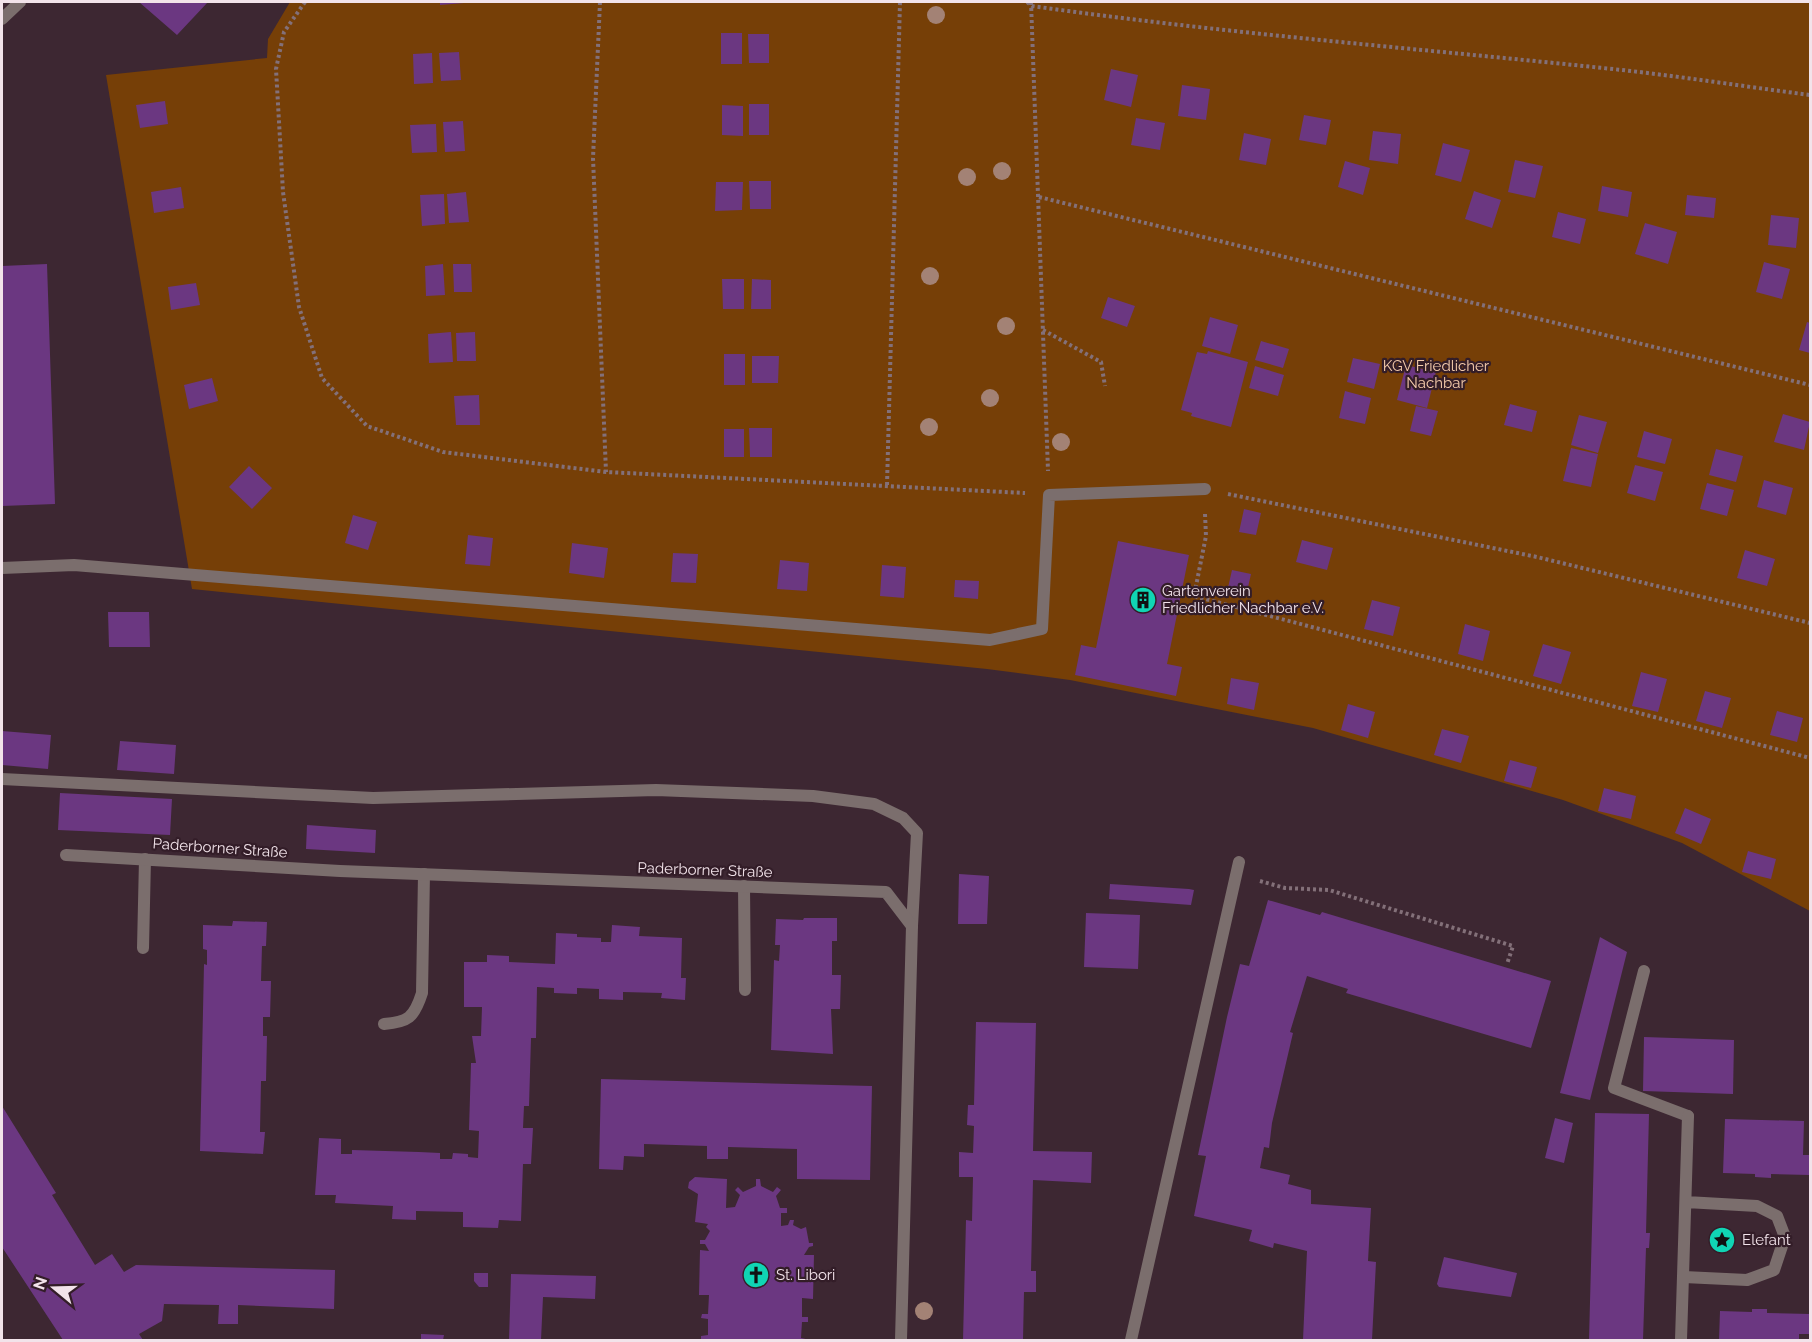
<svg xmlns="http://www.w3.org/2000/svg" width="1812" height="1342" viewBox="0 0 1812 1342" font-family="Raleway,sans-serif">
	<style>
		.green { fill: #763f07 }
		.building { fill: #6b3781 }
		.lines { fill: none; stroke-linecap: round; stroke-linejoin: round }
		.path { stroke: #837079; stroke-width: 4; stroke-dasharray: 3 3; stroke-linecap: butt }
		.lane { stroke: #7b6e6d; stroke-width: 12 }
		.street { stroke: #7b6e6d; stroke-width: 12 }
		.tree { fill: #a38275 }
		.labels { text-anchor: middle; stroke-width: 4.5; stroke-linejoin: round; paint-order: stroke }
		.park-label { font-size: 15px; fill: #f6ccac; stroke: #331d28 }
		.poi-label { font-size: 15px; fill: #f2e3ea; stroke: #331d28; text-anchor: start }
		.street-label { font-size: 15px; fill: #f2e3ea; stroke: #331d28 }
	</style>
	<rect width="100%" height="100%" fill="#3d2732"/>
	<path class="green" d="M290 2H1810V911L1682 843 1563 800 1313 728 1070 680 987 669 192 589 106 75 267 58 268 39Z"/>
	<path class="building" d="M139 2H208L177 35Z
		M440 2H464V3L440 5Z
		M721 33H742V64H721Z
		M748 34H769V63H749Z
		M459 52 461 80 441 81 439 53Z
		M432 53 433 83 414 84 413 54Z
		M1111 69 1138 75 1131 107 1104 100Z
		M1182 85 1210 89 1206 120 1178 116Z
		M165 101 168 124 140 128 136 105Z
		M749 104H769V135H749Z
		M722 105 743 106V136L722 135Z
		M1304 115 1331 120 1326 145 1299 140Z
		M1136 118 1165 123 1160 150 1131 145Z
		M463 121 465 151 445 152 443 122Z
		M436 124 437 152 412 153 410 125Z
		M1373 131 1401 134 1398 164 1369 160Z
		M1244 133 1271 139 1266 165 1239 160Z
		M1443 143 1470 150 1461 182 1435 175Z
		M1515 160 1543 166 1535 198 1508 192Z
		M1345 161 1370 168 1363 195 1338 187Z
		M749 181H771V209H750Z
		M716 182H743L742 210 715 211Z
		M1602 186 1632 192 1628 217 1598 211Z
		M181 187 184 208 154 213 151 192Z
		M1474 191 1501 200 1492 228 1465 219Z
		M466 192 469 222 449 223 447 194Z
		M444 194 445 224 422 226 420 195Z
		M1687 195 1716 198 1714 218 1685 215Z
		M1558 212 1586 219 1580 244 1552 237Z
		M1771 215 1799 218 1796 248 1768 245Z
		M1645 223 1677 232 1668 264 1635 254Z
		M1764 262 1790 269 1782 299 1756 292Z
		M47 264 55 504 2 506V266Z
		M443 264 445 295 426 296 425 266Z
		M453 264H471L472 292H454Z
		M722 279H744V309H723Z
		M752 279 771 280V309H751Z
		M196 283 200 305 171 310 168 287Z
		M1108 297 1135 306 1127 327 1101 318Z
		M1210 317 1238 325 1230 354 1202 346Z
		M1807 322 1810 323V353L1799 350Z
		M451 332 453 362 429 363 428 334Z
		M475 332 476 361H457L456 333Z
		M1261 341 1289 349 1283 368 1255 360Z
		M1208 351 1248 362 1231 427 1191 416 1192 413 1181 410 1197 352 1207 354Z
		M724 354H745V385H724Z
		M752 356H779L778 383H752Z
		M1353 358 1380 364 1374 389 1347 382Z
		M1406 365 1436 372 1427 408 1397 400Z
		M1255 366 1284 375 1278 396 1249 388Z
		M212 378 218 401 189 409 184 385Z
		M1345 391 1371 398 1365 424 1339 418Z
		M479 395 480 425H456L454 396Z
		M1510 404 1537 411 1532 432 1504 425Z
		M1416 406 1438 411 1431 436 1410 431Z
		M1783 414 1810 422 1804 450 1774 442Z
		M1579 415 1607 422 1598 453 1571 445Z
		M749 428H772V457H750Z
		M724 429H744V457H724Z
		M1644 431 1672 439 1665 464 1637 457Z
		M1571 448 1598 454 1591 487 1563 481Z
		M1716 449 1743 456 1736 482 1709 475Z
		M1635 465 1663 472 1655 501 1627 493Z
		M249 466 272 488 252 509 229 487Z
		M1764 480 1793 488 1786 515 1757 507Z
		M1707 483 1734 490 1727 516 1700 509Z
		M1244 509 1261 513 1256 535 1239 532Z
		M353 515 377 522 368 550 345 543Z
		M468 535 493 538 490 566 465 564Z
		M1302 540 1333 548 1327 570 1296 562Z
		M1118 541 1189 555 1167 664 1182 667 1176 696 1075 675 1081 645 1096 648Z
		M572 543 608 548 604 578 569 573Z
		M1745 550 1775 559 1767 586 1737 578Z
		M673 553 698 554 696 583 671 582Z
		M780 560 809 563 807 591 777 589Z
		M882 565 906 567 904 598 880 596Z
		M1232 570 1251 574 1246 596 1227 592Z
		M955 580 979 581 978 599 954 597Z
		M1372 600 1400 607 1393 636 1364 629Z
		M108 612H149L150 647H109Z
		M1465 624 1490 631 1483 661 1458 654Z
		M1543 644 1571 652 1561 684 1533 676Z
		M1641 672 1667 679 1658 712 1632 706Z
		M1231 678 1259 683 1254 710 1227 704Z
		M1705 691 1731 698 1722 728 1696 721Z
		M1348 704 1375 712 1368 738 1341 730Z
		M1777 711 1803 718 1797 742 1770 735Z
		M1442 729 1469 736 1461 763 1434 755Z
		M2 731 51 735 48 769 2 765Z
		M120 741 176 745 174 774 117 770Z
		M1510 760 1537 767 1531 788 1504 781Z
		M1604 788 1636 796 1631 819 1598 811Z
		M60 793 172 799 170 835 58 830Z
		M1685 808 1711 819 1701 844 1675 833Z
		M307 825 376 830 375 853 306 849Z
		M1748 851 1776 859 1771 879 1742 872Z
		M959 874 989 876 987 924H958Z
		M1110 884 1189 889 1194 890 1191 905 1109 899Z
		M1268 900 1320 915 1322 912 1551 981 1531 1048 1346 993 1348 989 1307 976 1290 1032 1293 1033 1272 1123 1269 1148 1264 1147 1260 1168 1290 1175 1288 1184 1311 1190V1204L1371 1208 1368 1261 1376 1262 1372 1340H1303L1307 1251 1274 1243 1273 1248 1249 1241 1252 1230 1194 1216 1206 1156 1198 1155 1227 1017 1240 964 1249 966Z
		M1086 913 1140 915 1138 969 1084 967Z
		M804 918H837V941H832V975H841L840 1009H831L833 1054 771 1050 774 960 779 961 780 945H775L776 919 803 920Z
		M233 921 267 922 266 946H262L261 981H271L270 1017H263V1036H267L266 1081H261L260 1132H265L263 1154 200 1151 204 964 207 965V950L203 949V925L232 926Z
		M612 925 640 927 639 936 682 938 681 978H686L685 1000 661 998 662 993 623 992V1000L599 999V989L577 988V994L554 993V988L537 987 536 1038H531L529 1106H524L523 1128H533L531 1164H523L521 1221 499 1220 498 1228 463 1227V1212L416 1211V1220L392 1219 393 1206 335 1203 336 1195H315L319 1138 341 1139V1154H352V1150L419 1152 440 1153V1159H452L453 1153 468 1154V1157L478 1158 479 1131 469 1130 471 1063H476L472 1036H481L482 1007H464V962H487V955L509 956V962L555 964 556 933 577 934V937L601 938V942H611Z
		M1600 937 1627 952 1590 1100 1560 1093Z
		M976 1022 1036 1023 1033 1151 1092 1152 1091 1183 1033 1180 1031 1271H1036V1292H1024L1023 1340H963L966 1220 972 1221 973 1177H959V1152L973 1153 974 1126 967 1125 968 1105H974Z
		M1644 1037 1734 1040 1733 1094 1643 1091Z
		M601 1079 872 1086 870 1180 797 1179V1149L728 1147V1159H707V1146L644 1144V1157L624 1156 623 1170 599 1169Z
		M2 1106 56 1193 52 1195 95 1265 112 1254 124 1272 136 1265 335 1270 334 1309 238 1305V1324H218L219 1305 164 1304 162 1321 139 1334 143 1340H63L2 1247Z
		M1595 1113 1649 1114 1646 1233H1650L1649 1248H1646L1643 1340H1589Z
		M1555 1118 1573 1123 1564 1163 1545 1158Z
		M1725 1119 1804 1121 1803 1155H1810V1175L1771 1174V1178L1755 1177V1174L1723 1173Z
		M695 1177 727 1179 726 1208 735 1207 740 1195 735 1190 738 1187 743 1192 756 1186V1179H760L761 1186 773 1192 777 1187 781 1190 776 1196 780 1208H787V1213H781V1226L788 1225 790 1220H794L793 1225 801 1229 806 1227 809 1243H813V1246L809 1247 804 1255H814L813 1299 802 1298V1317H808V1322H802L801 1338 810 1340H701V1336L708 1335V1319L701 1318 702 1314H708L709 1295H699L700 1250 709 1251 705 1244H700V1240H705L710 1231 706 1227 708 1224 695 1222 698 1194 688 1188 689 1182Z
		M1444 1257 1517 1273 1511 1297 1439 1287 1437 1284Z
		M474 1273H488V1287H479L474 1281Z
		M511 1274 596 1276 595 1299 543 1297 541 1340H509Z
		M1752 1309H1767V1313L1810 1314V1334H1799V1340H1719L1720 1311 1752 1312Z
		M421 1334 444 1335 443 1340H421Z"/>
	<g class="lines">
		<path class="path" d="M305 2 284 32 276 69 283 192 299 307 322 378 367 426 443 452 606 472 1025 493
			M600 2 593 158 606 472
			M1027 2 1032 6C1228 34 1425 49 1622 70 1685 77 1748 87 1810 95
			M1031 2 1048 471
			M1039 197 1810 385
			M1043 330 1101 362 1105 386
			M887 485 900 2
			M1228 494 1537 557 1810 623
			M1205 514 1206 536 1194 596 1810 758
			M1260 881 1285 888 1329 890 1513 946 1507 964"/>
		<path class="lane" d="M2 568 74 565 990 640 1042 629 1049 495 1205 489
			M2 779 373 798 656 790 813 796 874 804 903 818 917 833 912 926
			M744 886 745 990
			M143 948 145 859
			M1644 971 1614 1088 1688 1116
			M384 1024C408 1022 414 1018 422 993L424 874
			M1131 1340 1239 862"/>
		<path class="street" d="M2 19 20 2
			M66 855 340 871 886 892 912 926 901 1340
			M1684 1277 1747 1280 1774 1270 1785 1237 1777 1216 1757 1206 1686 1202
			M1681 1340 1688 1116"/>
	</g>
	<g class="tree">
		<circle cx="936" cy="15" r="9"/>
		<circle cx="1002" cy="171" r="9"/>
		<circle cx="967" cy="177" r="9"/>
		<circle cx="930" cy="276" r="9"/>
		<circle cx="1006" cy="326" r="9"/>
		<circle cx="990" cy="398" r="9"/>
		<circle cx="929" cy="427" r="9"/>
		<circle cx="1061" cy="442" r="9"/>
		<circle cx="924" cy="1311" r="9"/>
	</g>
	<defs>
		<symbol id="building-disc" viewBox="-11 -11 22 22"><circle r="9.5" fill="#10d5b4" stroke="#331d28"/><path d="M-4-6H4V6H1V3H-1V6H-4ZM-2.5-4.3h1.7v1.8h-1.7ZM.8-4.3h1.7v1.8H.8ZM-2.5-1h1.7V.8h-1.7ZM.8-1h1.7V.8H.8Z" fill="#111"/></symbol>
		<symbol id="sight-disc" viewBox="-11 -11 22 22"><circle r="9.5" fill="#10d5b4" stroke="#331d28"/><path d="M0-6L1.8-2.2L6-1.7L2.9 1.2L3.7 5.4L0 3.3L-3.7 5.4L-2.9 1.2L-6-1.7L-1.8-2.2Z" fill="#111"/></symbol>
		<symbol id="church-disc" viewBox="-11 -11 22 22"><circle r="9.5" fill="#10d5b4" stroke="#331d28"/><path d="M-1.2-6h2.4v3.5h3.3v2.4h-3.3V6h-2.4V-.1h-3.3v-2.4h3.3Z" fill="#111"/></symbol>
	</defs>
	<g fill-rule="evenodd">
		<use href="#building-disc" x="1128" y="585" width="30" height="30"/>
		<use href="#sight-disc" x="1707" y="1225" width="30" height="30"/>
		<use href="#church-disc" x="741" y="1260" width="30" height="30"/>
	</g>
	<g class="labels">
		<g class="park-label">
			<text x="1436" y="371">KGV Friedlicher<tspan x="1436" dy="17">Nachbar</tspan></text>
		</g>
		<g class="poi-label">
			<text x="1162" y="596">Gartenverein<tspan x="1162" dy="17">Friedlicher Nachbar e.V.</tspan></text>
			<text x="1742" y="1245">Elefant</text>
			<text x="776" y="1280">St. Libori</text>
		</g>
		<g class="street-label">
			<text transform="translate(220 848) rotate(4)" y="5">Paderborner Straße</text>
			<text transform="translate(705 870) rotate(2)" y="5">Paderborner Straße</text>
		</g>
	</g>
	<rect width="1812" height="1342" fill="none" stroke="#f2e3ea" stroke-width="6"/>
	<g transform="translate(54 1288) rotate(289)" stroke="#331d28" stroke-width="4.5" paint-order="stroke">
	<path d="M0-4.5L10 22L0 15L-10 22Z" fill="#f2e3ea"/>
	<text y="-9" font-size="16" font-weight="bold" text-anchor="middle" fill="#f2e3ea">N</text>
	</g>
</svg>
